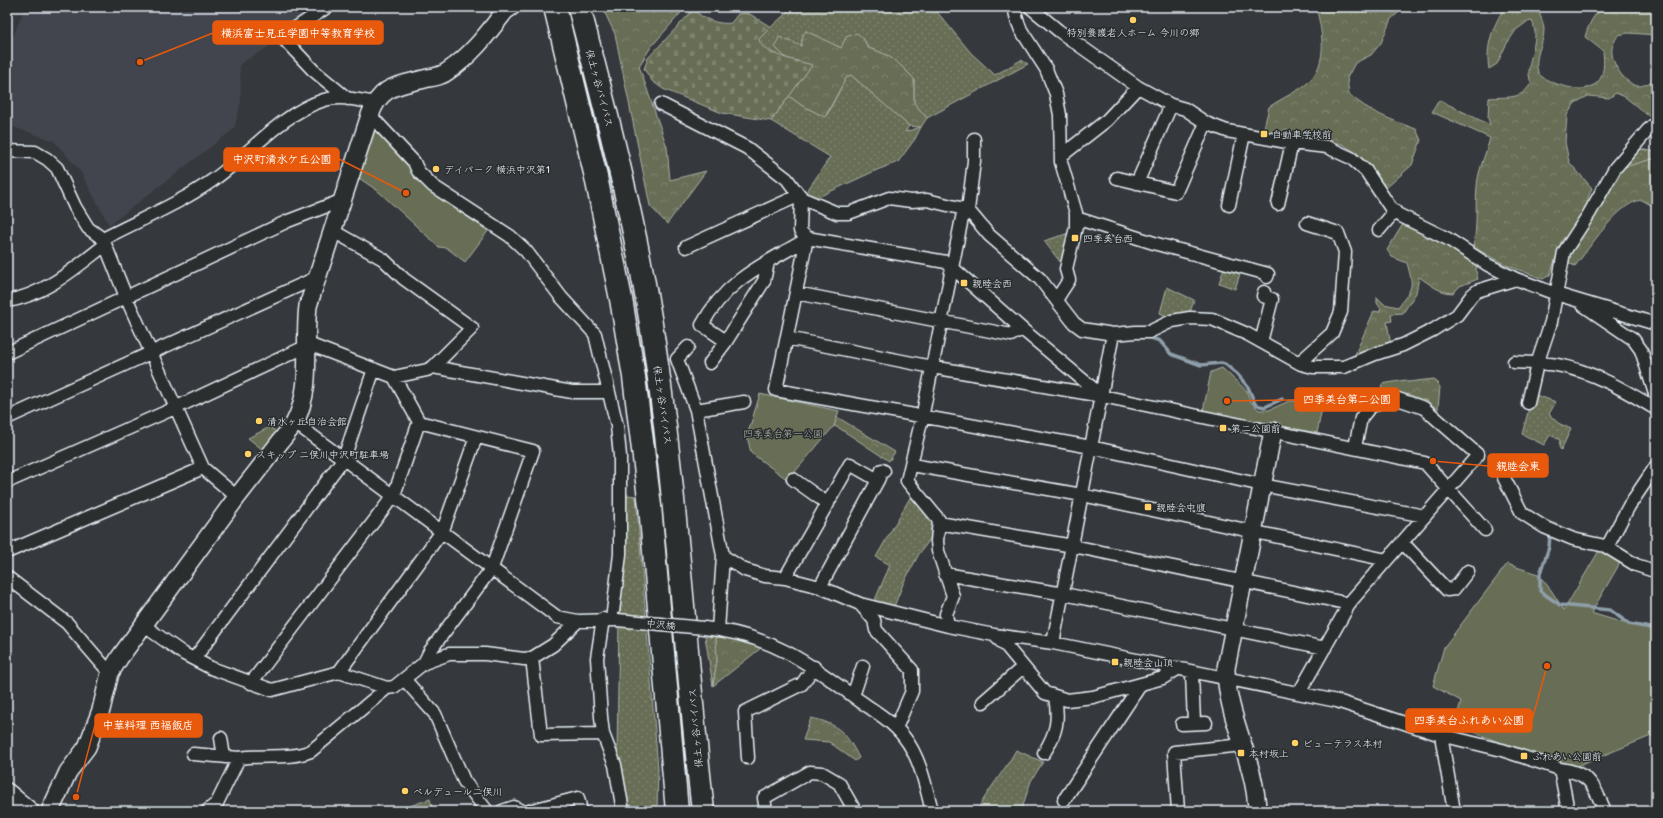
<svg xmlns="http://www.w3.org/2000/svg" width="1663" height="818" viewBox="0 0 1663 818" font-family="'Balsamiq Sans','Klee One',sans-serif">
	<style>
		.built { fill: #42454d }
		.grass { fill: url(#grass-dots); stroke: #a8b0a6 }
		.forest { fill: url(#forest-crowns); stroke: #a8b0a6 }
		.cemetery { fill: url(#cemetery-stones); stroke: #a8b0a6 }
		.park { fill: #676e54; stroke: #a8b0a6 }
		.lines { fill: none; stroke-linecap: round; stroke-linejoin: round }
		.stream { stroke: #8f9fab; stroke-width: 3.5 }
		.street-casing { stroke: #e8f1f8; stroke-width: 15 }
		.secondary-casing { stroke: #e8f1f8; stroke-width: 20 }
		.highway-casing { stroke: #e8f1f8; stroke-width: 25 }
		.street { stroke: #2a2d2e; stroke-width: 12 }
		.secondary { stroke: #2a2d2e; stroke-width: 17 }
		.highway { stroke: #2a2d2e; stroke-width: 22 }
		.street-bridge-casing { stroke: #e8f1f8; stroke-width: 15; stroke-linecap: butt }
		.street-bridge { stroke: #2a2d2e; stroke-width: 12 }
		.poi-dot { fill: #ffd166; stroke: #2a2d2e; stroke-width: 1.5 }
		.labels { text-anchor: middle; stroke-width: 3; stroke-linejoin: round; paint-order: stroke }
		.poi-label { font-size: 10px; fill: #e8f1f8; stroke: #2a2d2e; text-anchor: start }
		.street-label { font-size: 10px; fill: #e8f1f8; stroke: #2a2d2e }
		.park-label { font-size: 10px; fill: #aeb6ae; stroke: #2a2d2e }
		.leader { fill: none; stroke: #e8590c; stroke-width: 1.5 }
		.callout-dot { fill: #e8590c; stroke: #2a2d2e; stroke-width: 1.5 }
		.callout { fill: #e8590c; stroke: #e8590c; stroke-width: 1.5 }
		.callout-label { font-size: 11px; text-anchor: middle; font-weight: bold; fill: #fff }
	</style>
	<defs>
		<pattern id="grass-dots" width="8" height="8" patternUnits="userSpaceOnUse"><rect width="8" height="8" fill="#676e54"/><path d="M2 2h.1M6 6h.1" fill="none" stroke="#7d836d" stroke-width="1.8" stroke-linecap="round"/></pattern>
		<pattern id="forest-crowns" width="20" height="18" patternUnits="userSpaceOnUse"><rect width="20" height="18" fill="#676e54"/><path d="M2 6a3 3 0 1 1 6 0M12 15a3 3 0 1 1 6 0" fill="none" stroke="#7d836d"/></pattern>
		<pattern id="cemetery-stones" width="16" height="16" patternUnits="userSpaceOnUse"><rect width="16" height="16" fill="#676e54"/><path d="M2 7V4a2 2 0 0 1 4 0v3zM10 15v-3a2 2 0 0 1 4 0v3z" fill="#7d836d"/></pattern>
	</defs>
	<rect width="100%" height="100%" fill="#35383c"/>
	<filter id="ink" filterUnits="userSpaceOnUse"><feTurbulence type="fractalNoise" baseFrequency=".025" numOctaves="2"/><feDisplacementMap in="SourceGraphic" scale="8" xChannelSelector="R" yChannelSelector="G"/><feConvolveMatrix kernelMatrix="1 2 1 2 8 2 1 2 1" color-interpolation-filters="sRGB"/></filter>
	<g filter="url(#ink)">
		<path class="built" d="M25 7H320L276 35 280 40 240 64 241 102 234 129 109 225 80 171 54 141 7 125V52Z"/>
		<path class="grass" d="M790 7H933L971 53 995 75 1021 60 1028 64 927 118 914 103V79C899 63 890 54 868 48L863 38 841 48 806 31 803 35 801 46 775 47 786 58C777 54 761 51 758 39L782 17 783 18Z
			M851 75 909 126 905 132 921 127 915 139 898 162 877 170 814 199 805 194 830 157 771 121 789 96 801 105 826 117 846 78Z
			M1635 148 1656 152V158L1618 169Z
			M1071 229 1064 267 1044 241 1066 234Z
			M1225 265 1241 271 1235 289 1219 283Z
			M1167 287 1194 300 1189 316 1171 318 1160 313Z
			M1533 394 1556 402 1549 414 1558 423 1571 429 1561 450 1559 447 1560 440 1550 435 1544 445 1522 434Z
			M627 495 636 496 658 769 657 811H628L617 757 619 615Z
			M911 496 933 520 931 538 919 554 903 584 893 609 874 602 890 565 876 557Z
			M705 636 716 637 717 660 713 686Z
			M1016 750 1043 762 1031 781 1021 811H977C988 789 1004 772 1016 750Z
			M430 799 433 811H402L401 809Z"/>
		<path class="forest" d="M602 7H686L651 47 639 66 667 147 670 180 706 171 667 224 650 206 615 34Z
			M1316 7H1405L1391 19 1381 43 1371 55 1355 63 1347 78 1349 94C1369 112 1391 120 1416 129L1421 140 1412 165 1385 189 1358 154 1342 144 1318 139 1290 137 1263 132 1269 107C1279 100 1290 95 1301 88 1330 69 1323 35 1316 7Z
			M1505 7H1550L1539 12C1541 18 1544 23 1544 30 1544 44 1533 57 1538 72 1541 81 1573 90 1583 89 1586 89 1594 85 1597 83 1605 75 1604 61 1603 51L1585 37C1588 26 1594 11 1606 7 1613 5 1646 7 1656 7V35L1628 33 1618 35C1616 39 1612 45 1612 49 1610 62 1626 87 1640 86 1647 85 1652 81 1656 77V122L1625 97 1616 93 1609 98 1588 96 1575 103 1567 115 1565 142 1569 162 1592 188 1588 198 1589 208 1561 242 1550 275 1543 279 1506 265 1473 247C1478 227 1475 206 1477 186 1478 170 1486 154 1490 138L1432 112 1439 100 1490 125 1488 118 1489 98C1507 96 1521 101 1531 83 1523 63 1542 41 1532 21L1527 22 1516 30 1506 45 1497 64 1489 69C1485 47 1493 25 1505 7Z
			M806 31 841 48 846 37 857 33 863 38 868 48C890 54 899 63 914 79V103L927 118 921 127 909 126 851 75 846 78 825 117 801 105 789 96 812 65 786 58 775 47 779 37 801 46 803 35Z
			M1656 158V208L1642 200C1619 201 1589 249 1575 266L1568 263 1574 245 1618 169Z
			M1405 221 1477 262 1476 271 1478 279 1460 286 1453 293C1439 293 1430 284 1419 277L1416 293 1403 313 1391 314 1392 321 1387 322 1391 346 1353 359 1374 311 1379 312 1381 309 1377 303V297L1384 304 1398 307C1413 287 1414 288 1407 263L1392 257 1387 250Z
			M1434 379 1440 387 1438 409C1420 398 1405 390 1384 394L1381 391 1382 384 1405 380 1408 382Z
			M837 417 895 452 889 461 839 428 834 426Z
			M716 637 737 639 761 648 713 686 717 660Z
			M811 718C838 723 848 735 859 758L855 761 829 742 803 740Z"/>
		<path class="cemetery" d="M694 9C701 19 719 25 731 23L738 14 748 13 771 27 759 39C761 55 799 61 812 65L771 121 722 113 663 89 652 81 644 69 648 58Z"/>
		<path class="park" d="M372 126 409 163 413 173 434 194 488 231 465 262 447 248 439 247 378 191 356 176Z
			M1222 368 1247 391 1250 401 1259 410H1269L1289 401 1304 400 1323 403 1317 433 1203 411 1211 372Z
			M760 394 839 411 834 426 788 480 751 453 747 436Z
			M270 427 278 433 263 450 248 438Z
			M1600 549 1620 563 1591 613 1624 623 1656 630V734L1572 768 1558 767 1455 724 1461 701 1433 686 1444 647 1507 564 1538 574 1551 590 1564 610Z"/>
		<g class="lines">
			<path class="stream" d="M1148 337 1160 341 1171 354 1201 365 1221 363 1225 364 1237 374 1248 387 1255 404 1260 406 1265 407 1282 399
				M1550 535 1549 547 1540 574V591L1560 605 1610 610 1629 624 1656 629"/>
			<defs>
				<path id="street" d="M327 7 282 37 313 70 348 99
					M1014 7 1017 20 1021 30 1046 69 1056 94 1060 115 1061 162 1076 213V227L1066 269 1069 280 1056 300
					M1030 7 1059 31 1138 87 1171 105 1185 109 1206 123 1227 131 1292 143 1327 147 1351 158 1366 171 1390 207 1397 214 1448 239 1488 265 1516 279 1556 294 1656 324
					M661 104 747 148 787 179 801 198 837 213H849L889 198 911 201 927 200 968 210 989 235 1040 279 1074 323 1082 329 1113 334 1136 332H1149L1172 321 1190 318 1212 319 1247 334 1301 364 1313 367H1344L1375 354 1403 345 1433 330 1457 315 1472 295 1477 291 1516 279
					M370 115 414 162 418 171 433 186 510 236 526 251 561 297 595 334 617 426 620 456V554L612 620
					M7 151 35 152 47 159 57 168 75 207 88 228 103 239 126 297 203 468 237 497
					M1061 156 1107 120 1138 87
					M1117 178 1176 192 1206 123
					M1137 183 1171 105
					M801 198 800 231 807 238 946 262 1022 329 1101 395
					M1278 204 1292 143
					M1229 205 1244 134
					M968 210 974 161V139
					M1076 218 1157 244 1268 274 1267 277
					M1379 230 1395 211
					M807 238 776 390 1091 447 1262 485 1425 516
					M103 239C139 220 179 204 213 180 249 155 280 114 324 100 340 95 359 100 375 103
					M686 247 800 195
					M796 293 1011 335 1022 329
					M7 301C45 295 75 268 105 245
					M1583 305 1633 339 1641 350 1656 397
					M787 338 932 367 1102 396 1425 463 1485 530
					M726 341 702 325C726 279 765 264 807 239
					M1261 342 1272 299 1263 296 1264 292
					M688 347 677 359 696 410 723 556 718 630
					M7 353 288 221 343 200
					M1514 362C1528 363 1543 363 1557 365 1593 371 1626 391 1656 409
					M710 363 725 343 764 281 768 262
					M1299 363 1332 333 1341 312 1345 252 1338 233 1307 223
					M433 367 572 392H609
					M394 377 419 422 533 451 492 568 430 651 424 663
					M1528 403 1537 364 1551 322 1564 252 1589 214 1615 168 1648 130 1656 123
					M696 410 744 402
					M7 418 318 277
					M295 423 557 617 578 621 617 620
					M912 465 1082 495 1387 560
					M1504 478 1522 513 1544 527 1573 539 1605 546 1636 565 1651 570H1656
					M793 479 828 504
					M7 482 175 408 307 346 311 345 394 377 427 370 433 367 472 328 404 279 383 259 333 231
					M939 523 1073 546 1350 604
					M1402 542 1447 590 1454 589 1468 571
					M1607 547 1629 506 1656 466
					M7 552 203 468
					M723 556 745 570 765 576 785 578 820 587 860 604 948 626 994 635 1007 647 1045 693 1067 700 1093 697 1163 678 1179 668
					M945 574 1064 594 1325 648
					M7 577 67 623 110 673
					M785 578 850 464 878 480 882 470 884 471
					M820 587 878 480
					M860 604 874 620 876 630 912 670V691L896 728
					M603 619 597 658 601 717 603 734 615 765 623 811
					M143 625 184 654 211 668 272 690 339 672 387 688 394 687 424 663 449 654H485L524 659 532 658 553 645 578 621
					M948 626 946 614 953 596 938 551 937 541 939 520 907 481 922 418 964 208
					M704 628C769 634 807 662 857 699 873 710 892 721 904 737 920 757 926 787 932 811
					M994 635 1053 643 1337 701 1441 735 1502 750 1560 769 1568 811
					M1053 643 1113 334
					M532 658 541 735 603 734
					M194 659 344 458 374 369
					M339 672 443 530 476 437
					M1192 673 1194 723
					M404 679 435 714 464 781 487 811
					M251 683 394 495 419 422
					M1299 693 1351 601 1478 455 1424 408 1395 398 1381 401 1369 408 1361 418 1355 447
					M853 696 863 666
					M983 702 1023 667
					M1182 724 1206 723
					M1441 735 1454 811
					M221 738 224 757
					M1044 753C1057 732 1059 720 1055 697
					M193 754 239 758
					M748 758 745 712 802 684 814 667
					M1560 769C1591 773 1593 785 1605 811
					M1064 800 1141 684
					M207 811 217 803 239 758C263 754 289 760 311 751L387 688
					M502 811 514 807 522 811
					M529 811 578 798 581 811
					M766 811 764 798 810 772 822 773 839 783 855 811
					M1178 811 1174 752 1243 745"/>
				<path id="secondary" d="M7 792 30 811
					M50 811 68 772 87 747 101 710 110 673 120 657 237 497 294 424C314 386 303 347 308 306L370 115C381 84 399 86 428 78 435 77 442 76 448 71 472 55 488 33 505 11L511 7
					M1257 811C1256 762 1226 717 1226 668L1273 431"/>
				<path id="highway" d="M555 7 596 177 621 299 634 377 650 506 677 811
					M579 7C608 118 637 229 654 343 677 498 685 655 703 811"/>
			</defs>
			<use href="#street" class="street-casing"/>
			<use href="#secondary" class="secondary-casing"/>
			<use href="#highway" class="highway-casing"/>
			<use href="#street" class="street"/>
			<use href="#secondary" class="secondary"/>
			<use href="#highway" class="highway"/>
			<defs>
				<path id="street-bridge" d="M617 620 704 628"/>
			</defs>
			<use href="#street-bridge" class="street-bridge-casing"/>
			<use href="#street-bridge" class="street-bridge"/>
		</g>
	</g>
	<g class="poi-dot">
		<circle cx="1133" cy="20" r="4"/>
		<rect x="1260" y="130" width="8" height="8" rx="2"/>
		<circle cx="436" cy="169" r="4"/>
		<rect x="1071" y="234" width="8" height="8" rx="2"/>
		<rect x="960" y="279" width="8" height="8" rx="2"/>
		<circle cx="259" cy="421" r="4"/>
		<rect x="1219" y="424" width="8" height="8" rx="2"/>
		<circle cx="248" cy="454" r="4"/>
		<rect x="1144" y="503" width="8" height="8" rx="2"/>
		<rect x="1111" y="658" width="8" height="8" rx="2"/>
		<circle cx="1295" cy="743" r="4"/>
		<rect x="1237" y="749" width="8" height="8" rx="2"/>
		<rect x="1520" y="752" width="8" height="8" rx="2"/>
		<circle cx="405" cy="791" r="4"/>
	</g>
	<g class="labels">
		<g class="poi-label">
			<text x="1133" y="36" text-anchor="middle">特別養護老人ホーム 今川の郷</text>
			<text x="1272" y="138">自動車学校前</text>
			<text x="444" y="173">デイパーク 横浜中沢第1</text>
			<text x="1083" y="242">四季美台西</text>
			<text x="972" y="287">親睦会西</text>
			<text x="267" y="425">清水ヶ丘自治会館</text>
			<text x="1231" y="432">第二公園前</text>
			<text x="256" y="458">スキップ 二俣川中沢町駐車場</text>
			<text x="1156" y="511">親睦会中腹</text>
			<text x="1123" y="666">親睦会山頂</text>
			<text x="1303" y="747">ビューテラス本村</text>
			<text x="1249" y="757">本村坂上</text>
			<text x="1532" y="760">ふれあい公園前</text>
			<text x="413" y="795">ベルデュール二俣川</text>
		</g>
		<g class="street-label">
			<text transform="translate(600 88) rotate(75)" y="4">保土ヶ谷バイパス</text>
			<text transform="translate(663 405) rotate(82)" y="4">保土ヶ谷バイパス</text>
			<text transform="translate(661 624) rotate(6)" y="4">中沢橋</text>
			<text transform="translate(695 728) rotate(-95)" y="4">保土ヶ谷バイパス</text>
		</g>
		<g class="park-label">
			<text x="783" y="437">四季美台第一公園</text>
		</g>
	</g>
	<path class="leader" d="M140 62L213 33M406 193L339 159M1227 401L1295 400M1433 461L1488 466M1547 666L1532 720M76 797L95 725"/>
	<g class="callout-dot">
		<circle cx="140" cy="62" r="4"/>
		<circle cx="406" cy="193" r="4"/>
		<circle cx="1227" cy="401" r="4"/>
		<circle cx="1433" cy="461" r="4"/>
		<circle cx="1547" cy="666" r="4"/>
		<circle cx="76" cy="797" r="4"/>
	</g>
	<g class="callout">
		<rect x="213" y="21" width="170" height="23" rx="4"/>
		<rect x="224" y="148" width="115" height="23" rx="4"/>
		<rect x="1295" y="388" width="104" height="23" rx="4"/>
		<rect x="1488" y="454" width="60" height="23" rx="4"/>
		<rect x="1406" y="709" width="126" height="23" rx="4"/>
		<rect x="95" y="714" width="107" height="23" rx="4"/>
	</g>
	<g class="callout-label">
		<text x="298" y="37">横浜富士見丘学園中等教育学校</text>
		<text x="282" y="163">中沢町清水ケ丘公園</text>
		<text x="1347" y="403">四季美台第二公園</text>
		<text x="1518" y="470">親睦会東</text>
		<text x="1469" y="724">四季美台ふれあい公園</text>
		<text x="148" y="729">中華料理 西福飯店</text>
	</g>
	<rect width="1663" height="818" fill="none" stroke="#2a2d2e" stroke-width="24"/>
	<rect x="12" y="12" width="1639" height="794" fill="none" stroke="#e8f1f8" stroke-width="1.5" filter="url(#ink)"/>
</svg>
